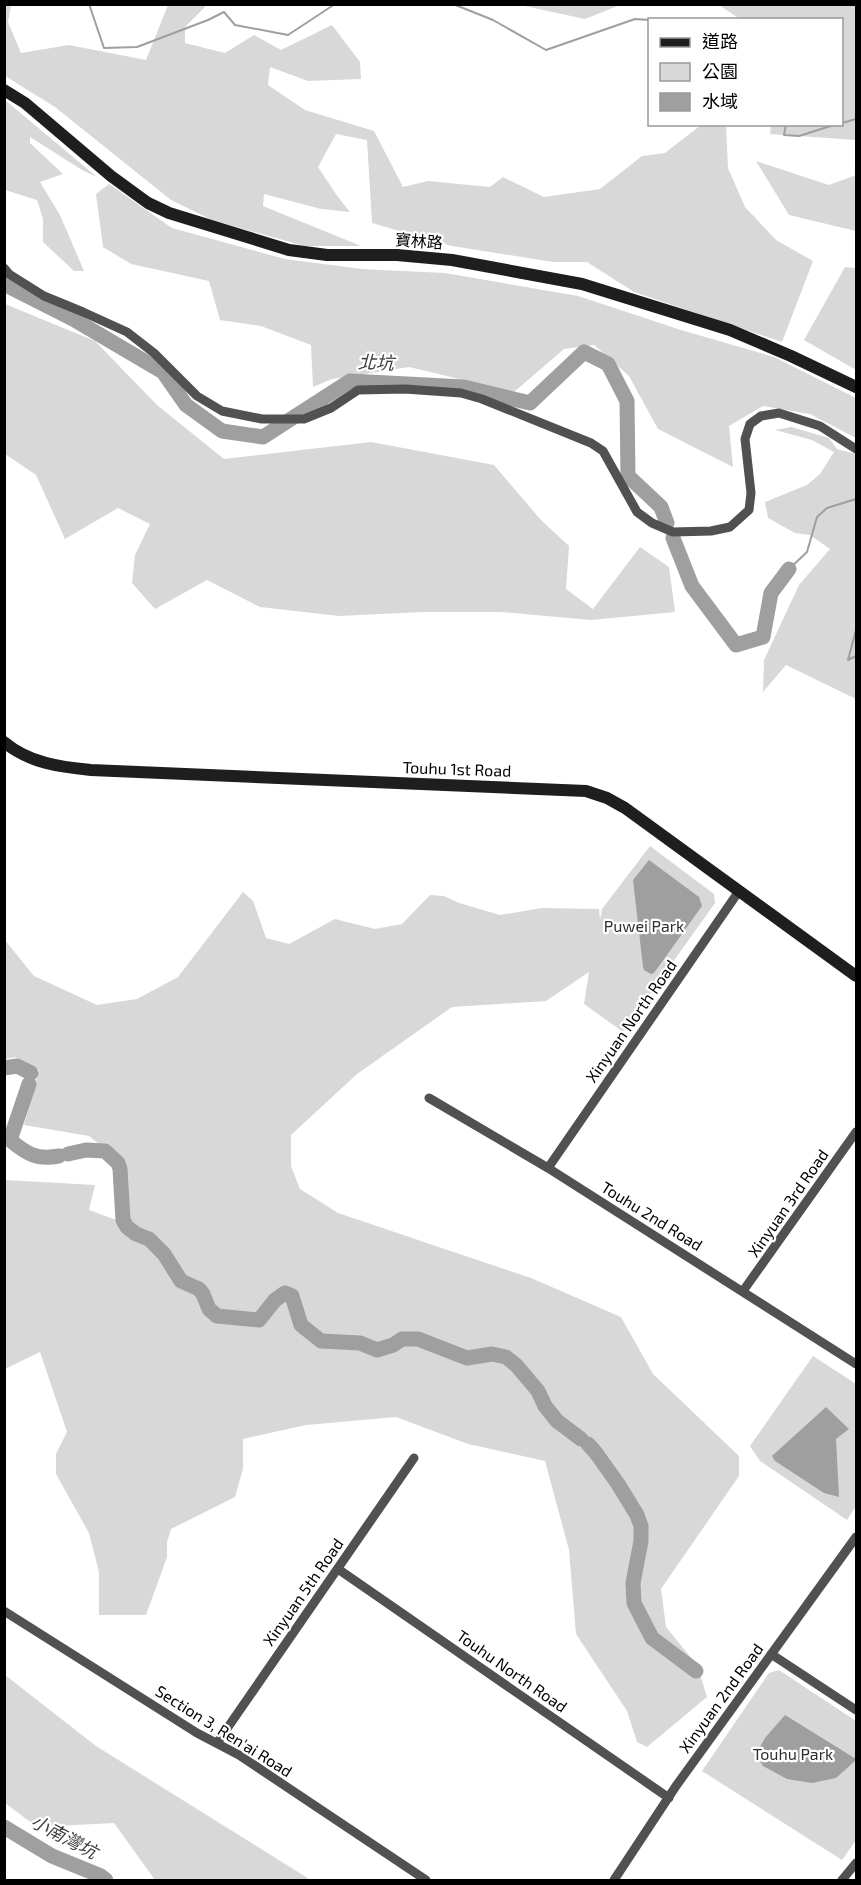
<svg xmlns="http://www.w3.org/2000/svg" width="861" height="1885" viewBox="0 0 861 1885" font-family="'Exo 2','Noto Sans TC',sans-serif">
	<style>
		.green { fill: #d8d8d8 }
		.water { fill: #9f9f9f }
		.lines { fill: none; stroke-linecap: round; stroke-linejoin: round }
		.stream { stroke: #9f9f9f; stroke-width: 2 }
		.river { stroke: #9f9f9f; stroke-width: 15 }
		.street { stroke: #515151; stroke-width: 9 }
		.secondary { stroke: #1e1e1e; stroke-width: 12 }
		.labels { text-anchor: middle; stroke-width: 4.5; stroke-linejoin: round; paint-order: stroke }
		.street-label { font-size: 16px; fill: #000; stroke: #fff }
		.park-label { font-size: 16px; fill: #2f2f2f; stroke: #fff }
		.water-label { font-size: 18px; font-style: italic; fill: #404040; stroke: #fff }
	</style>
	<rect width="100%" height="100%" fill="#fff"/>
	<path class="green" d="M4 5H11L8 22 21 53 69 45 146 60 168 5H203L205 7 185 27V43L225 53 254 35 281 50 332 25 360 62 361 79 308 81 270 67 268 85 305 110 374 131 403 187 428 181 490 187 503 177 544 197 600 189 642 156 665 153 701 125H726L728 168 745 207 776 240 813 261 782 342 634 292 587 262H553L452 246 372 223 367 140 336 134 318 167 338 197 350 212 321 209 264 194 263 206 361 246H304L212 220 171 200 55 107 5 76Z
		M520 5H620L585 19Z
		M719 5H856V140L770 134 771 125 842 124V20L740 19Z
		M5 100 97 177 82 170 30 137V143L63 174 40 182 60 215 84 271H74L43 242V219L37 200 5 190Z
		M756 161 829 185 856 175V231L789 215Z
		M109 184 172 228 285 259 362 269 445 273 578 296 681 330 774 357 856 398V438L810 414 763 406 729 426 733 467 658 429 629 376 594 345 564 349 514 392 409 367 332 379 313 387 311 345 261 326 220 320 209 281 131 264 103 247 96 194Z
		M845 267 856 268V370L804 340Z
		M5 304 95 341 157 405 224 459 371 442 494 465 541 520 569 546 566 589 593 609 640 547 669 567 675 612 591 620 501 612H423L339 616 260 607 207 580 155 609 132 583 135 555 150 524 118 508 65 539 36 475 5 454Z
		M791 427 829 438 837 449 856 454V699L786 665 763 692 764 660 799 585 830 549 810 535 795 533 768 518 765 502 807 485 820 474 834 452 812 440 775 430Z
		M650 846 714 894 715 903 623 1032 584 1004 589 972 546 1001 452 1007 357 1074 291 1135V1166L300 1189 338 1213 531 1278 621 1317 653 1374 739 1456V1476L661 1589 666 1627 697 1665 707 1697 647 1747 637 1742 627 1711 576 1634 569 1550 545 1461 468 1444 396 1417 306 1425 243 1439V1469L235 1497 171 1529 167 1542V1557L146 1615H99V1572L89 1533 56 1474V1454L67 1432 40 1352 5 1369V1180L95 1185 89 1210 116 1220 125 1165 89 1136 24 1125 39 1070 15 1057 5 1059 4 939 34 976 97 1005 137 999 178 977 243 892 253 901 266 938 289 944 335 919 375 929 402 924 430 895 444 896 459 903 500 915 542 908 599 909 600 920 602 909Z
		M813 1356 856 1384V1506L847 1520 760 1461 750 1446Z
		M779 1670 856 1721V1840L842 1860 702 1771 769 1673Z
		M5 1675 96 1746 306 1877 309 1880H155L114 1823 37 1827 5 1803Z"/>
	<path class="water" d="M649 860 699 897 702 906 654 973 651 974 644 970 643 967 633 880Z
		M826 1407 849 1429 836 1439 839 1497 824 1493 775 1461 772 1456Z
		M785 1715 856 1759V1760L836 1778 812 1783 787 1779 763 1766 756 1754 765 1738Z"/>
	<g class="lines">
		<path class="stream" d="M89 4 104 48 137 47 208 20 224 12 235 25 288 35 335 4
			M453 4 493 20 546 50 635 19 650 20
			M842 123 856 119
			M786 124 784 135 799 136 837 124
			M789 569 807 552 817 517 827 508 856 499
			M856 630 848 660 856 656"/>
		<path class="river" d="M4 284 73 319 163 372 186 405 222 431 263 437 350 381 464 387 530 403 584 352 608 364 627 401 628 476 661 507 667 523
			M673 538 692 586 736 645 763 637 771 593 789 569
			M4 1068 17 1066 31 1073
			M29 1084 10 1140C27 1154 36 1160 59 1156
			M68 1154 86 1150 105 1151 118 1163 120 1169 123 1220 127 1227 136 1234 149 1239 164 1254 181 1281 199 1289 203 1294 209 1309 217 1316 259 1320 275 1300 285 1293 292 1296 301 1325 321 1341 360 1343 377 1350 393 1345 402 1339H418L467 1358 492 1354 506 1357 516 1365 538 1391 545 1406 557 1421 581 1439
			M588 1444 596 1453 618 1484 637 1515 641 1526V1541L633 1583 634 1603 652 1638 696 1671
			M4 1827 52 1856 101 1876 106 1880"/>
		<path class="street" d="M4 268 9 274 44 296 83 312 127 332 154 353 197 396 222 411 262 419H304L331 408 358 390 405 389 461 393 482 399 591 443 603 451 637 512 652 523 673 532 711 531 730 527 749 510 751 493 745 439 750 424 761 416 779 413 820 426 856 449
			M429 1098 548 1168 856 1364
			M548 1168 739 891
			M743 1291 856 1132
			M338 1569 669 1798
			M4 1611 197 1733 239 1755 426 1880
			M771 1654 856 1710
			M217 1743 414 1458
			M614 1880 676 1786 856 1537
			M842 1880 856 1863"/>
		<path class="secondary" d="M4 90 25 103 111 176 148 203 169 213 289 250 327 255H397L452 260 582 284 730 330 791 356 856 387
			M4 742C29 763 60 767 91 770L586 791 607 798 625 808 856 976"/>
	</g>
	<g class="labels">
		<g class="street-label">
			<text transform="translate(419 241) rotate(4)" y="6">寶林路</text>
			<text transform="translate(457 769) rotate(2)" y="6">Touhu 1st Road</text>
			<text transform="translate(631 1021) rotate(-55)" y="6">Xinyuan North Road</text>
			<text transform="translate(788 1203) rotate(-55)" y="6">Xinyuan 3rd Road</text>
			<text transform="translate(652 1216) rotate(32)" y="6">Touhu 2nd Road</text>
			<text transform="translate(303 1592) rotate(-55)" y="6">Xinyuan 5th Road</text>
			<text transform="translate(512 1671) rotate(35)" y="6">Touhu North Road</text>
			<text transform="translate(721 1698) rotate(-54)" y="6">Xinyuan 2nd Road</text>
			<text transform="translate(224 1731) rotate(32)" y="6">Section 3, Ren'ai Road</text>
		</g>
		<g class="park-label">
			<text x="644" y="932">Puwei Park</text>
			<text x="793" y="1760">Touhu Park</text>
		</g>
		<g class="water-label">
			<text transform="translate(376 363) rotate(2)" y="6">北坑</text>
			<text transform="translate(64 1837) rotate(28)" y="6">小南灣坑</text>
		</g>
	</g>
	<rect width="861" height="1885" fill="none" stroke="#000000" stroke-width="12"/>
	<rect x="648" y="18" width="195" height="108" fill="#ffffff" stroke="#999999" stroke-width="1.5"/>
	<rect x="660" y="38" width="30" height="9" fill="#1e1e1e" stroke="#999999" stroke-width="1.5"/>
	<text x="702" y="48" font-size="18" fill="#000000">道路</text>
	<rect x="660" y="63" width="30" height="18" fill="#d8d8d8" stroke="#999999" stroke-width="1.5"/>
	<text x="702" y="78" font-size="18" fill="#000000">公園</text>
	<rect x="660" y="93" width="30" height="18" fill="#9f9f9f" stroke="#999999" stroke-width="1.5"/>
	<text x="702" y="108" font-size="18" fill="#000000">水域</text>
</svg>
